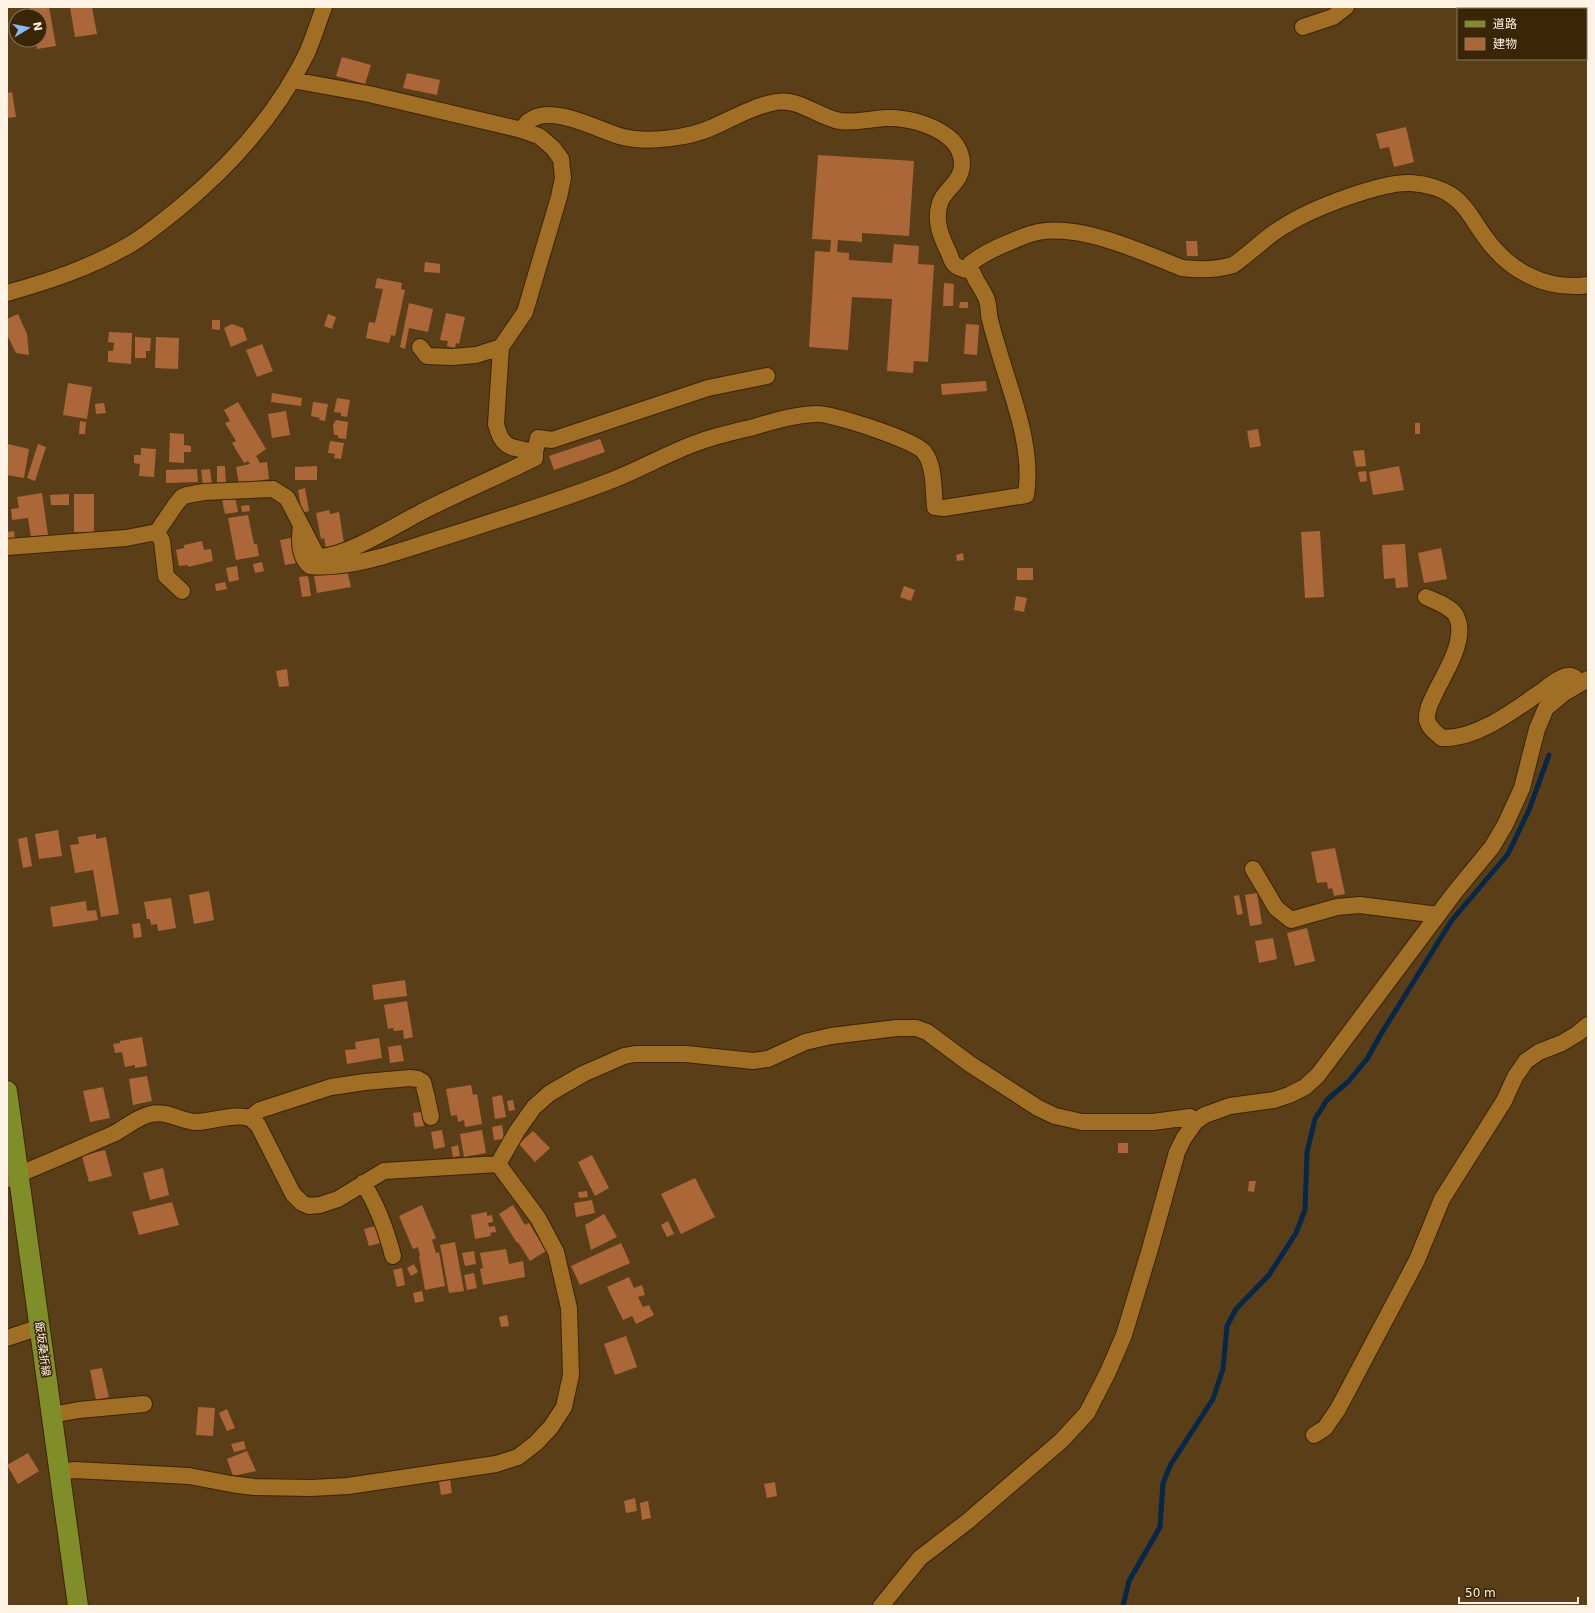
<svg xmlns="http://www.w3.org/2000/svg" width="1595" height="1613" viewBox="0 0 1595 1613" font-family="'DejaVu Sans','Noto Sans JP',sans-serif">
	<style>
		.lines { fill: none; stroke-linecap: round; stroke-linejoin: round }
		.stream { stroke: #052749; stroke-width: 5 }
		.building { fill: #ac6739 }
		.minor-casing { stroke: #3d2400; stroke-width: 18 }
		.major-casing { stroke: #3d2400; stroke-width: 22 }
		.minor { stroke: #a06e24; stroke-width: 16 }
		.major { stroke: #808e29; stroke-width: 20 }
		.labels { text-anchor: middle; stroke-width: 3; stroke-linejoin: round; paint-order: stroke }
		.street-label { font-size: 11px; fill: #fef3e5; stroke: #3a2506 }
	</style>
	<rect width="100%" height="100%" fill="#593e18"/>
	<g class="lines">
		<path class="stream" d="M1123 1606 1129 1581 1160 1527 1163 1483 1171 1464 1213 1399 1223 1369 1227 1326 1236 1309 1269 1275 1296 1233 1305 1210 1307 1152 1315 1119 1327 1100 1349 1081 1367 1059 1381 1034 1452 920 1508 854 1529 810 1549 755"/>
	</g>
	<path class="building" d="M30 7H49L56 46 37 49 36 40H40V16H31Z
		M70 7H92L97 34 75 37Z
		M342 57 371 65 365 84 336 76Z
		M407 73 440 80 437 95 403 88Z
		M12 92 16 117 7 118V93Z
		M1406 127 1414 162 1394 167 1389 147 1380 149 1376 134Z
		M818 155 914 161 909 236 862 233V242L838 240 837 252 849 253V260L892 263 894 244 919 246 918 264 934 265 928 362 914 361 913 373 887 371 892 299 852 297 848 350 809 347 815 251 830 252 831 240 812 239Z
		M1186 241H1197L1198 256H1187Z
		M425 262 440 264V273L424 272Z
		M377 278 402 283 401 289 405 290 395 336 391 335 389 343 366 338 369 322 375 323 383 289 375 288Z
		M944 283 954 284 953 306H943Z
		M960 302H968V308H959Z
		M409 303 433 309 428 332 409 328 405 349 400 347Z
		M446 313 465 317 459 344 456 343 455 348 447 346 448 341 440 340Z
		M18 314 27 334 29 355 16 353 7 335V319Z
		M328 314 336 317 332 329 324 326Z
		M212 320H220V330L212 329Z
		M232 324 243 328 247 340 231 347 224 328Z
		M966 324 979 325 977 355 964 354Z
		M109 332 132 333 131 364 108 362V351H113L114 343 108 342Z
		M135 337 151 338 150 351H146V358H135Z
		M156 337 179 338 178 369 155 368Z
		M262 344 273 371 257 377 246 350Z
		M986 381 987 391 942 395 941 384Z
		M68 383 92 387 87 419 63 415Z
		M272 393 302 398 301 406 271 402Z
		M337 398 350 400 347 417 341 416V413L334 412Z
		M238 402 266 449 256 456 260 463 267 462 269 479 239 484 236 467 250 464 248 461 244 463 232 443 236 441 225 423 230 421 224 410Z
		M313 402 328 404 325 421 319 420 320 418 311 416Z
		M104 403 106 413 96 414 95 404Z
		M286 411 290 435 272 438 268 414Z
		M336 420 348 422 346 439 338 438V435H334L333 425Z
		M80 421 86 422 85 434H79Z
		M1415 423H1420V434H1415Z
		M1258 429 1261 446 1250 448 1247 431Z
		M170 433 184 434V445L191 446V452H184V463L169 462Z
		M600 439 605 452 554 470 549 456Z
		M330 441 344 443 341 459 334 458 335 454 328 453Z
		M8 444 29 449 24 478 7 475Z
		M38 444 46 447 35 481 27 478Z
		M141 448 156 449 154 477 139 476 140 464 134 463V455H141Z
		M1364 450 1366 466 1356 467 1353 451Z
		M217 466H225L226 484H217Z
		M317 466V480H295V467Z
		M1399 466 1404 490 1373 495 1369 472Z
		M197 469 198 482 166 483V470Z
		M210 469 212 485 203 486 201 470Z
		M1366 471 1367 481 1360 482 1358 472Z
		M305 488 309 511 302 513 298 490Z
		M42 493 48 535 31 537 28 518 12 520 11 509 19 508 17 497Z
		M69 494V505H51L50 495Z
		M74 494H94V532H74Z
		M235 497 238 512 225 514 222 500Z
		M249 505 250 511 242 512 241 506Z
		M329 510 330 514 339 512 344 543 326 548 324 538 321 539 316 513Z
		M248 515 254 544H257L259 556 236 560 228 518Z
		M14 531 15 539 8 540 7 532Z
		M1320 531 1324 597 1305 598 1301 532Z
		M291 538 296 563 285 565 280 540Z
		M202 541 204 550 211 549 213 561 188 567V565L179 566 176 550 184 548V545Z
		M1405 544 1408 587 1396 588 1395 578 1384 579 1382 545Z
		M1441 548 1447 579 1424 583 1418 553Z
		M963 553 964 560 957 561 956 555Z
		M262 562 264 571 255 573 253 564Z
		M237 566 239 580 229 582 226 568Z
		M1017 568H1033V580H1017Z
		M347 570 351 587 317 593 314 576Z
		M308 576 311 596 302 597 299 577Z
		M225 582 227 589 216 591 215 584Z
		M904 586 915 590 911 601 900 597Z
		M1016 596 1027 598 1024 612 1014 610Z
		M287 669 289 686 279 687 276 671Z
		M58 830 62 856 39 859 35 834Z
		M96 834V839L106 837 119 914 101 917 93 870 75 873 70 845 79 844 78 837Z
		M27 837 32 866 23 868 18 839Z
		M1335 848 1345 894 1334 896 1332 888 1328 889 1327 882 1317 883 1311 852Z
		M209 891 214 920 194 924 189 895Z
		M1257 893 1262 924 1250 926 1245 895Z
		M1239 895 1243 914 1237 915 1234 896Z
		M171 898 176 928 158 931 157 924 151 925 150 919H147L144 902Z
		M86 901 87 911 96 910 98 920 53 927 50 907Z
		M140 923 142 937 134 938 132 924Z
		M1307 928 1315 961 1295 966 1287 933Z
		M1273 938 1277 959 1259 963 1255 941Z
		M405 980 407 996 374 1000 372 985Z
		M407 1001 413 1037 404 1039 403 1030 394 1031 393 1028 388 1029 384 1005Z
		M142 1037 147 1066 135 1068V1065L125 1067 122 1052 115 1053 113 1044 120 1043V1041Z
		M379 1038 382 1058 347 1064 345 1050 356 1049 355 1042Z
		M401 1045 404 1061 390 1063 388 1047Z
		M147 1076 152 1101 133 1105 129 1079Z
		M471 1085 473 1095 477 1094 482 1124 465 1127 464 1120 458 1122 457 1115 451 1116 446 1089Z
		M103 1087 110 1118 90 1122 83 1091Z
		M502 1095 506 1117 495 1119 492 1097Z
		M513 1100 515 1110 509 1111 507 1101Z
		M421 1112 424 1126 415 1127 413 1113Z
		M502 1125 504 1139 494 1140 492 1127Z
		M442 1130 445 1147 434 1149 431 1132Z
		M482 1130 486 1153 464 1157 460 1134Z
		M533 1131 550 1148 535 1162 519 1144Z
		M1118 1143H1128V1153H1118Z
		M458 1145 460 1156 453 1157 451 1147Z
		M105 1150 112 1176 89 1182 82 1156Z
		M592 1155 609 1188 595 1196 578 1162Z
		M163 1168 169 1195 150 1200 143 1173Z
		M695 1178 715 1217 681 1234 661 1194Z
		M1249 1181H1256L1254 1192 1248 1191Z
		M587 1191 588 1197 579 1198 578 1192Z
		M592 1200 595 1213 576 1217 574 1203Z
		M172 1202 179 1225 139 1235 132 1212Z
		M422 1205 436 1238 432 1240 436 1253 439 1252 445 1286 425 1290 419 1256H420L418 1247 413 1249 399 1216Z
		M513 1205 525 1225 529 1223 546 1251 530 1261 518 1242 517 1243 499 1214Z
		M487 1212V1216L492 1215 493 1222 488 1223 489 1227 495 1226 496 1232 490 1233 491 1236 475 1239 471 1215Z
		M604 1214 617 1237 591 1250 585 1225Z
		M668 1221 674 1234 667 1237 661 1225Z
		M375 1226 380 1243 369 1246 364 1229Z
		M455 1242 464 1291 449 1293 440 1245Z
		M621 1243 630 1263 580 1285 571 1266Z
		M506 1249 509 1264 523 1261 525 1277 483 1285 480 1269 483 1268 480 1253Z
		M474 1251 476 1264 465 1266 462 1253Z
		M414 1264 418 1272 411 1276 407 1268Z
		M402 1268 405 1285 397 1287 393 1270Z
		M474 1273 477 1288 467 1290 464 1275Z
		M629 1277 634 1288 642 1285 645 1295 638 1297 643 1307 649 1305 654 1315 636 1324 632 1316 623 1320 607 1287Z
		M422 1291 424 1301 415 1303 413 1293Z
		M507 1315 509 1326 501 1327 499 1317Z
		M626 1336 637 1367 615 1375 604 1344Z
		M102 1368 109 1397 96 1400 90 1370Z
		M198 1407 215 1408 213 1436 196 1435Z
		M227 1409 235 1428 227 1431 219 1413Z
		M244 1441 246 1449 234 1452 231 1444Z
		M247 1451 256 1471 233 1476 227 1459Z
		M28 1453 39 1471 18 1484 7 1465Z
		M450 1480 452 1493 441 1495 439 1482Z
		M775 1482 777 1496 767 1498 764 1484Z
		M635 1498 637 1511 626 1513 624 1501Z
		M648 1501 651 1518 642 1520 640 1503Z"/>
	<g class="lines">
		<defs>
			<path id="minor" d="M1303 27 1333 17 1346 7
				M292 80 369 94 518 129 539 136 553 148 561 159 563 178 559 197 525 312 501 347 496 424C502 450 512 447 535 452
				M522 130C524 127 526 123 529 121 552 103 599 131 623 137 648 143 690 138 713 127 733 118 754 106 776 102 800 98 817 117 840 121 855 123 871 119 886 118 906 117 931 124 947 136 962 147 967 166 956 181 951 188 942 195 940 203 934 221 941 237 949 253 950 256 952 262 954 264 958 268 966 270 971 271
				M7 293C50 281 92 267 131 244 149 233 167 218 184 204 233 163 277 113 306 55 313 40 318 23 324 7
				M420 347 427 356 452 357 476 355 501 347
				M301 526C299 540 299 557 310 566 349 570 400 551 438 539 497 520 557 502 615 479 643 468 670 452 699 442 715 436 733 432 750 428 771 422 793 415 815 414 829 412 917 441 924 452 935 466 933 490 935 507L944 508 1026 495C1034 446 1010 391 997 345 994 335 991 325 989 315 989 310 988 305 987 300 982 287 972 278 970 264 982 254 995 248 1010 242 1019 238 1029 234 1038 232 1082 224 1142 252 1182 268 1199 270 1216 270 1233 265 1237 263 1241 259 1245 256 1258 246 1271 233 1286 225 1311 209 1382 181 1411 183 1424 184 1439 187 1451 195 1466 205 1474 222 1485 237 1509 271 1546 291 1588 285
				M157 532 162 541 166 576 182 591
				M7 547 126 538 157 532 176 504 182 497 187 495 204 492 273 489 287 498 316 554 319 557C350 555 396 525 425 510 461 492 499 476 535 458V452L538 438 552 440 708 388 767 376
				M1426 597C1435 601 1449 606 1455 614 1469 636 1446 671 1436 691 1432 700 1426 709 1427 720 1429 728 1436 733 1442 738 1476 739 1512 712 1539 693 1547 688 1558 677 1568 676 1574 675 1577 680 1581 683
				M1253 869 1276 908 1291 920 1337 907 1360 905 1438 915
				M250 1118 260 1110 331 1087 365 1082 410 1078 418 1079 423 1082 427 1098 431 1117
				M498 1164 517 1131 534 1107 550 1093 583 1074 624 1056 635 1054H686L753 1061 768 1059 805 1042 831 1036 897 1028H916L927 1032 970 1064 1038 1108 1055 1116 1082 1122H1153L1190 1117
				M7 1179C43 1165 78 1149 113 1134 125 1128 137 1117 151 1114 168 1110 183 1123 198 1122 212 1121 236 1113 249 1118 252 1119 255 1123 258 1125L293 1194 302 1203 309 1206 320 1205 338 1199 384 1171 498 1164 538 1218 556 1252 569 1308 571 1375 564 1407 551 1427 536 1443 518 1457 496 1464 348 1486 311 1488 254 1487 231 1484 189 1476 75 1470 60 1472
				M363 1183C378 1206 386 1229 393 1256
				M7 1338 40 1327
				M52 1415 79 1410 144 1404
				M1314 1435 1325 1428 1338 1409 1417 1260 1442 1199 1504 1101 1515 1077 1526 1061 1539 1052 1562 1043 1577 1034 1588 1025
				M881 1606 920 1558 968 1521 1061 1441 1087 1413 1108 1372 1124 1335 1150 1249 1177 1152 1184 1138 1196 1121 1205 1115 1230 1106 1274 1100 1289 1095 1305 1087 1318 1075 1455 892 1492 847 1505 825 1522 788 1537 729 1546 708 1564 693 1588 679"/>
			<path id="major" d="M7 1091 78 1606"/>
		</defs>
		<use href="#minor" class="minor-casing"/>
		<use href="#major" class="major-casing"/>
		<use href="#minor" class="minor"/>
		<use href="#major" class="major"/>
	</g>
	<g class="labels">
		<g class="street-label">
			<text transform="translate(43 1349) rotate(82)" y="4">飯坂桑折線</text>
		</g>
	</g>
	<rect width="1595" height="1613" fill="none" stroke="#fef3e5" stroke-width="16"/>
	<rect x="1457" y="8" width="130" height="52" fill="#3a2506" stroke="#88775f"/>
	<rect x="1465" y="21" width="20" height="6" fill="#808e29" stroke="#88775f"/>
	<text x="1493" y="28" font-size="12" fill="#fef3e5">道路</text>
	<rect x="1465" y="38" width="20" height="12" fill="#ac6739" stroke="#88775f"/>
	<text x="1493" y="48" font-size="12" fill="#fef3e5">建物</text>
	<g transform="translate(28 28) rotate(80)"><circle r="19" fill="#3a2506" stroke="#88775f"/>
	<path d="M0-3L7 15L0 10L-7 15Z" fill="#84bcfb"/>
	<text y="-6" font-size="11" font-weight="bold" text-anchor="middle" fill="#fef3e5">N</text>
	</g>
	<path d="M1459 1597v6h119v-6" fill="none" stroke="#fef3e5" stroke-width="2"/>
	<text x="1465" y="1597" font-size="12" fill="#fef3e5" stroke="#3a2506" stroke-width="3" paint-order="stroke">50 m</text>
</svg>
